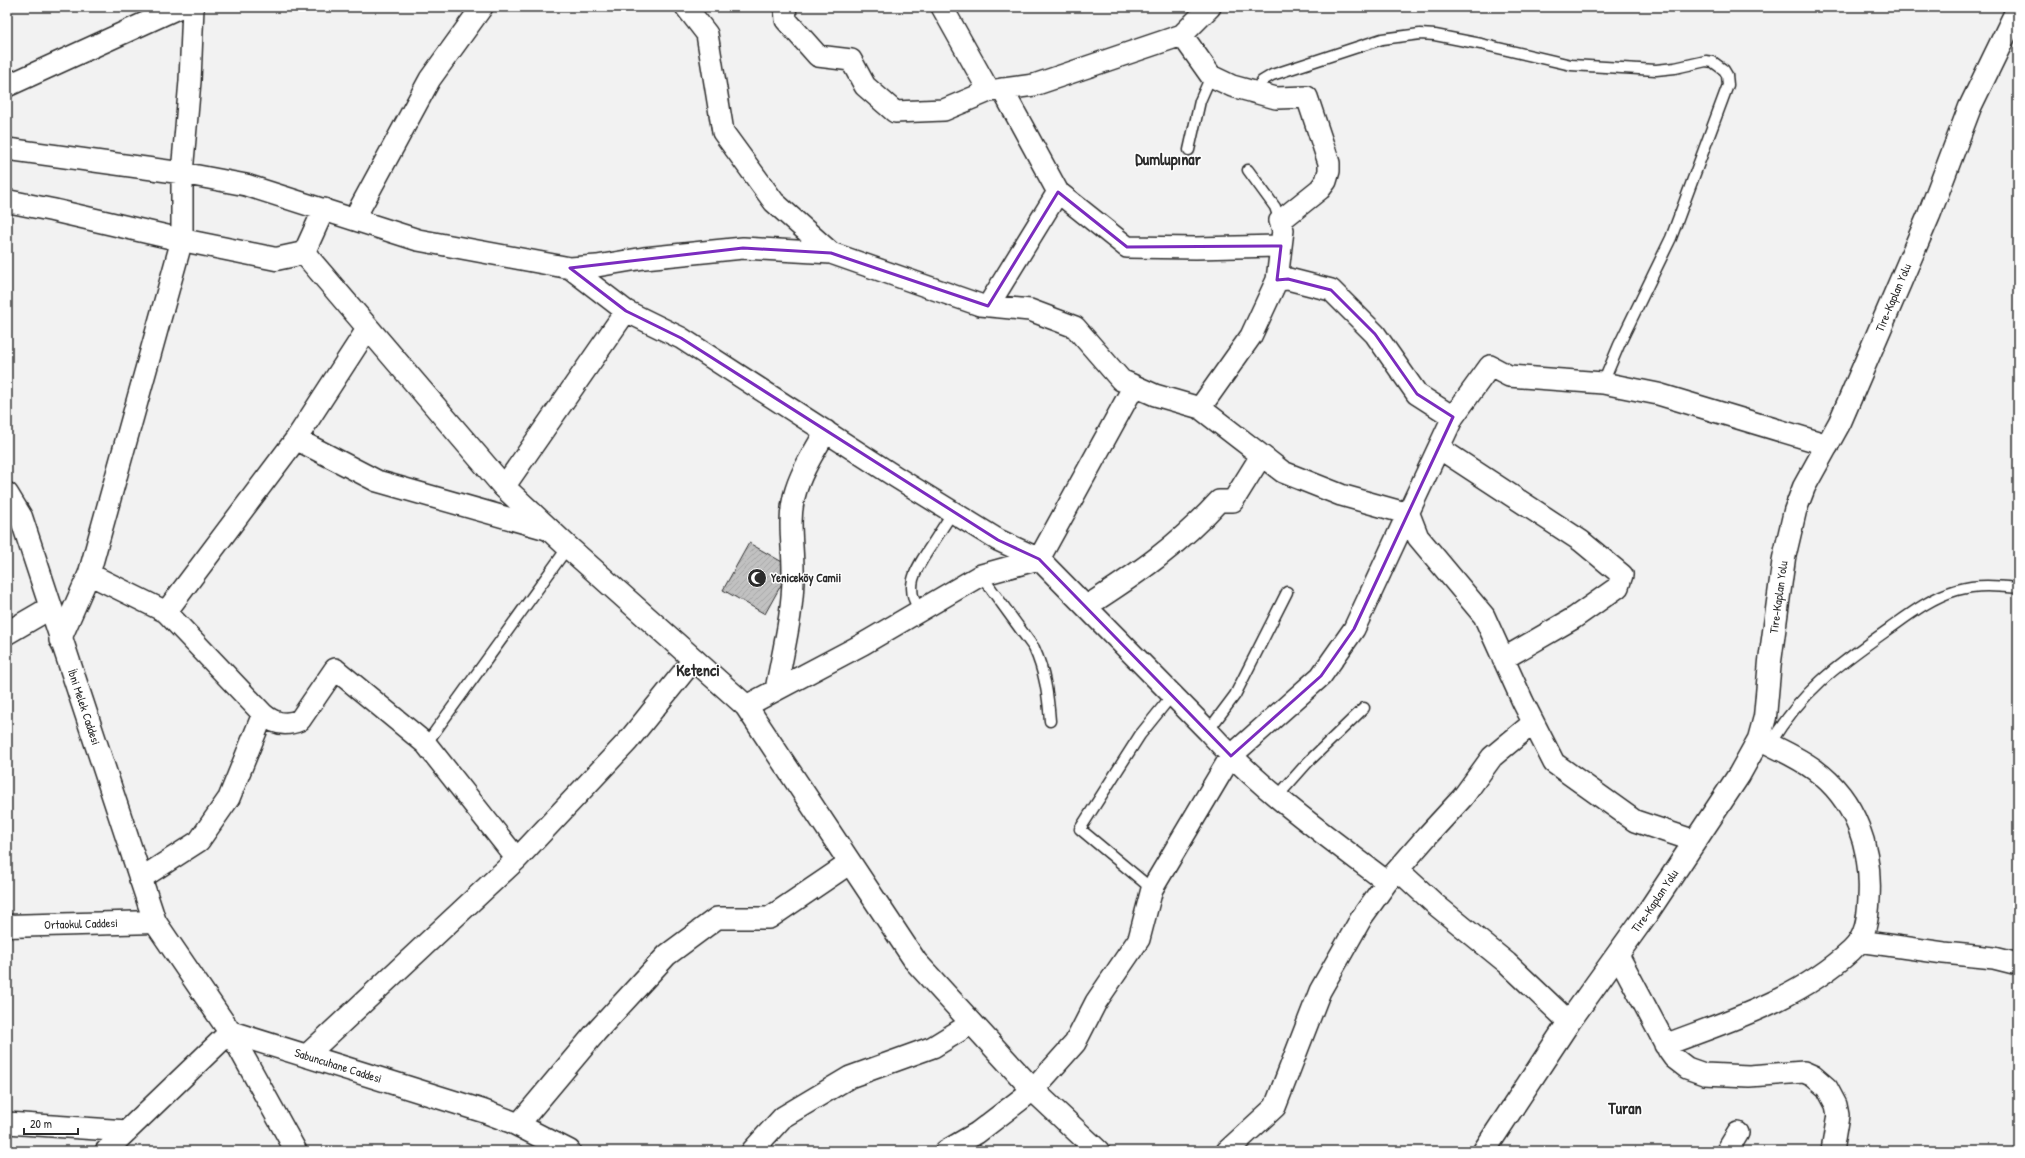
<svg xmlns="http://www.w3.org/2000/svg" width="2025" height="1158" viewBox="0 0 2025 1158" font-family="'Patrick Hand',sans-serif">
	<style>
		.building { fill: url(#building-hatch); stroke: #2b2b2b }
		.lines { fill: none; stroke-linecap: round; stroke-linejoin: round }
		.service-casing { stroke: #2b2b2b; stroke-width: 13 }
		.minor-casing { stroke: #2b2b2b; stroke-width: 24 }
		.tertiary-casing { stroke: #2b2b2b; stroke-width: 25 }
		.service { stroke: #fff; stroke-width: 10 }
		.minor { stroke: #fff; stroke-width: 21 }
		.tertiary { stroke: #fff; stroke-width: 22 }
		.marked { fill: none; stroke: #7b2cbf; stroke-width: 3; stroke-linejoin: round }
		.labels { text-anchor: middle; stroke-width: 3; stroke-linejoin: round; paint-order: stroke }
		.street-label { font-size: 12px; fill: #2b2b2b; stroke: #fff }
		.poi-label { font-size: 12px; font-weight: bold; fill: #2b2b2b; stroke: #fff; text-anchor: start }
		.district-label { font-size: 16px; font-weight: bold; fill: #2b2b2b; stroke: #fff }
	</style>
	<defs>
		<pattern id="building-hatch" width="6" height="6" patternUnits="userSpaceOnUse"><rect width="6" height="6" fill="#c1c1c1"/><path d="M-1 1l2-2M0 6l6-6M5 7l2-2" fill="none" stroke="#a6a6a6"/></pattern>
	</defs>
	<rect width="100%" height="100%" fill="#f2f2f2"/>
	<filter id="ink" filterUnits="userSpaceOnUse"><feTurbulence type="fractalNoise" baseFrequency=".025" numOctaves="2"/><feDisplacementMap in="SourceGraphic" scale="8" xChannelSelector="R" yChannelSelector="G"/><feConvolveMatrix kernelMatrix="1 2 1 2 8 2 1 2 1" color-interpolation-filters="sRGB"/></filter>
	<g filter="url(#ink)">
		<path class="building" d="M749 543 791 567 765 614 723 590Z"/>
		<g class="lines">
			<defs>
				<path id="service" d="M1254 93 1262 81 1272 75 1382 39 1420 34 1435 35 1481 44 1571 65 1656 70 1675 68 1706 61 1713 62 1724 70 1727 75 1728 85 1671 238 1619 345 1603 383
					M1189 150 1200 101 1211 76
					M1248 170 1275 207 1280 221
					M981 575 1034 648C1045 672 1048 695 1050 721
					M920 611C903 586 916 569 931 546 938 535 945 524 953 512
					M1208 731 1235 695 1287 592
					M426 744 568 547
					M1770 744C1803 689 1838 665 1889 629 1910 614 1932 597 1957 590 1978 584 1997 586 2018 588
					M1276 798 1308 762 1364 708
					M1152 889 1080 829 1140 735 1173 694"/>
				<path id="minor" d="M686 7 707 34 723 132 774 202 831 253
					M785 7 786 20 818 56 851 60 865 86 895 112 944 110 989 91 1034 85 1182 35 1211 76 1232 86 1276 98 1307 97 1329 163V171L1326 181 1320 189 1280 221 1283 230 1277 280 1251 336 1200 408
					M942 7 989 91
					M1182 35 1210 7
					M7 86 180 7
					M1002 89 1058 192
					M7 149 182 173 246 185 418 240 570 268 626 311 681 338 896 477 998 540 1039 559 1208 731C1262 791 1324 834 1387 882
					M354 219 430 79 482 7
					M304 253 324 209
					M570 268 597 266 644 258 743 248 831 253 980 305 1030 310 1075 327 1121 380 1155 395 1200 408 1283 472 1341 495 1409 514
					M1277 280 1288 279 1331 290 1375 334 1417 394 1453 417
					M988 306 1058 192 1127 247 1196 248 1281 246
					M296 439 377 481 550 530
					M1439 448 1581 541 1622 575 1618 587 1574 618 1503 659
					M504 487 626 311
					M1409 514 1418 537 1484 616 1523 702 1554 763 1635 821 1695 841
					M89 574 166 612 263 714 229 798 199 841 140 879
					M1087 606C1137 574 1179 545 1219 501H1233L1261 456
					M166 612 296 439 368 328
					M60 640 89 574 182 240V173L190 81 193 7
					M776 690C783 651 794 610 793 570 793 545 788 521 794 497 800 473 814 452 826 431
					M746 706 863 644 981 575 1039 559 1134 386
					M263 714C274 724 286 726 300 720L335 669 426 744 517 859
					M1398 870 1436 905 1507 963 1569 1022
					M1859 941 1944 953 1994 958 2018 964
					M1618 955 1669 1051 1674 1058 1687 1068 1704 1074 1749 1076 1804 1072 1813 1076 1827 1088 1836 1105 1838 1115 1832 1151
					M1665 1045C1730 1020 1798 1000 1851 951 1866 938 1868 918 1869 898 1872 849 1856 800 1815 770 1798 757 1778 749 1759 739
					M306 1056 517 859 628 741 694 659
					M7 1123 127 1131
					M518 1125 596 1032 667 955 717 918H769L850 863
					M106 1151 230 1032 296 1151
					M752 1151 783 1117 850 1077 933 1047 972 1023
					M946 1151 977 1133 1033 1090 1075 1043 1096 1002 1139 939 1152 889 1231 756 1321 676 1354 629 1453 417 1490 366 1509 376 1603 383 1658 394 1828 445
					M1227 1151 1275 1107 1320 991 1362 917 1387 882 1428 835 1463 797 1492 757 1533 723
					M1727 1151 1738 1133"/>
				<g id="tertiary">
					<path d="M7 201 52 210 182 240 276 259 304 253 504 487 568 547 746 706 916 962 1033 1090 1098 1151"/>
					<path id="s1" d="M7 494 21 517 155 922 230 1032 483 1111 512 1122 569 1151"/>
					<path d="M7 633 50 608"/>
					<path id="s2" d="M7 926 155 922"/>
					<path id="s3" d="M1484 1151 1569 1022 1648 912 1739 775 1759 739 1765 717 1770 661 1784 558 1795 511 1804 487 1840 422 1929 215 1970 107 2018 8"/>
				</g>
			</defs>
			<use href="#service" class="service-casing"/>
			<use href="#minor" class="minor-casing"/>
			<use href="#tertiary" class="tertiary-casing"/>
			<use href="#service" class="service"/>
			<use href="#minor" class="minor"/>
			<use href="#tertiary" class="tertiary"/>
		</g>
	</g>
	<path class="marked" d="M1058 192 1127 247 1281 246 1277 280 1288 279 1331 290 1375 334 1417 394 1453 417 1354 629 1321 676 1231 756 1039 559 998 540 681 338 626 311 570 268 743 248 831 253 988 306Z"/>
	<defs>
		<symbol id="mosque-disc" viewBox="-11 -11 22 22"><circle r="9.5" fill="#2b2b2b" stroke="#fff"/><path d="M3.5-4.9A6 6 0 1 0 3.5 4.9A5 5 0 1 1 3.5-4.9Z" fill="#fff"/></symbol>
	</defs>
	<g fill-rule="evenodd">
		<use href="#mosque-disc" x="746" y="567" width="22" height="22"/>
	</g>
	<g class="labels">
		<g class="street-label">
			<text dy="4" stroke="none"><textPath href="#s3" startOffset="962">Tire-Kaplan Yolu</textPath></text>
			<text dy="4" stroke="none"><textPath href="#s3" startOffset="639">Tire-Kaplan Yolu</textPath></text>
			<text dy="4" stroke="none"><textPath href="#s1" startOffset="227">İbni Melek Caddesi</textPath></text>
			<text dy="4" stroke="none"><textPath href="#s3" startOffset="303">Tire-Kaplan Yolu</textPath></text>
			<text dy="4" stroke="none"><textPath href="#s2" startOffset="74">Ortaokul Caddesi</textPath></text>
			<text dy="4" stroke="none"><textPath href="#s1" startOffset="700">Sabuncuhane Caddesi</textPath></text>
		</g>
		<g class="poi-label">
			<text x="771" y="582">Yeniceköy Camii</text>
		</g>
		<g class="district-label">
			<text x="1168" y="165">Dumlupınar</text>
			<text x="698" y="676">Ketenci</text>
			<text x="1625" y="1114">Turan</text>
		</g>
	</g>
	<rect width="2025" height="1158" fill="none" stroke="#fff" stroke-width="24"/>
	<rect x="12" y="12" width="2001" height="1134" fill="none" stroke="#2b2b2b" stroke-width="1.5" filter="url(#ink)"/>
	<path d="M24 1128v6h54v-6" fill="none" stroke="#2b2b2b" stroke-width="2"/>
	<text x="30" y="1128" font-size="12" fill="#2b2b2b" stroke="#ffffff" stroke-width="3" paint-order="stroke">20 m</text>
</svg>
